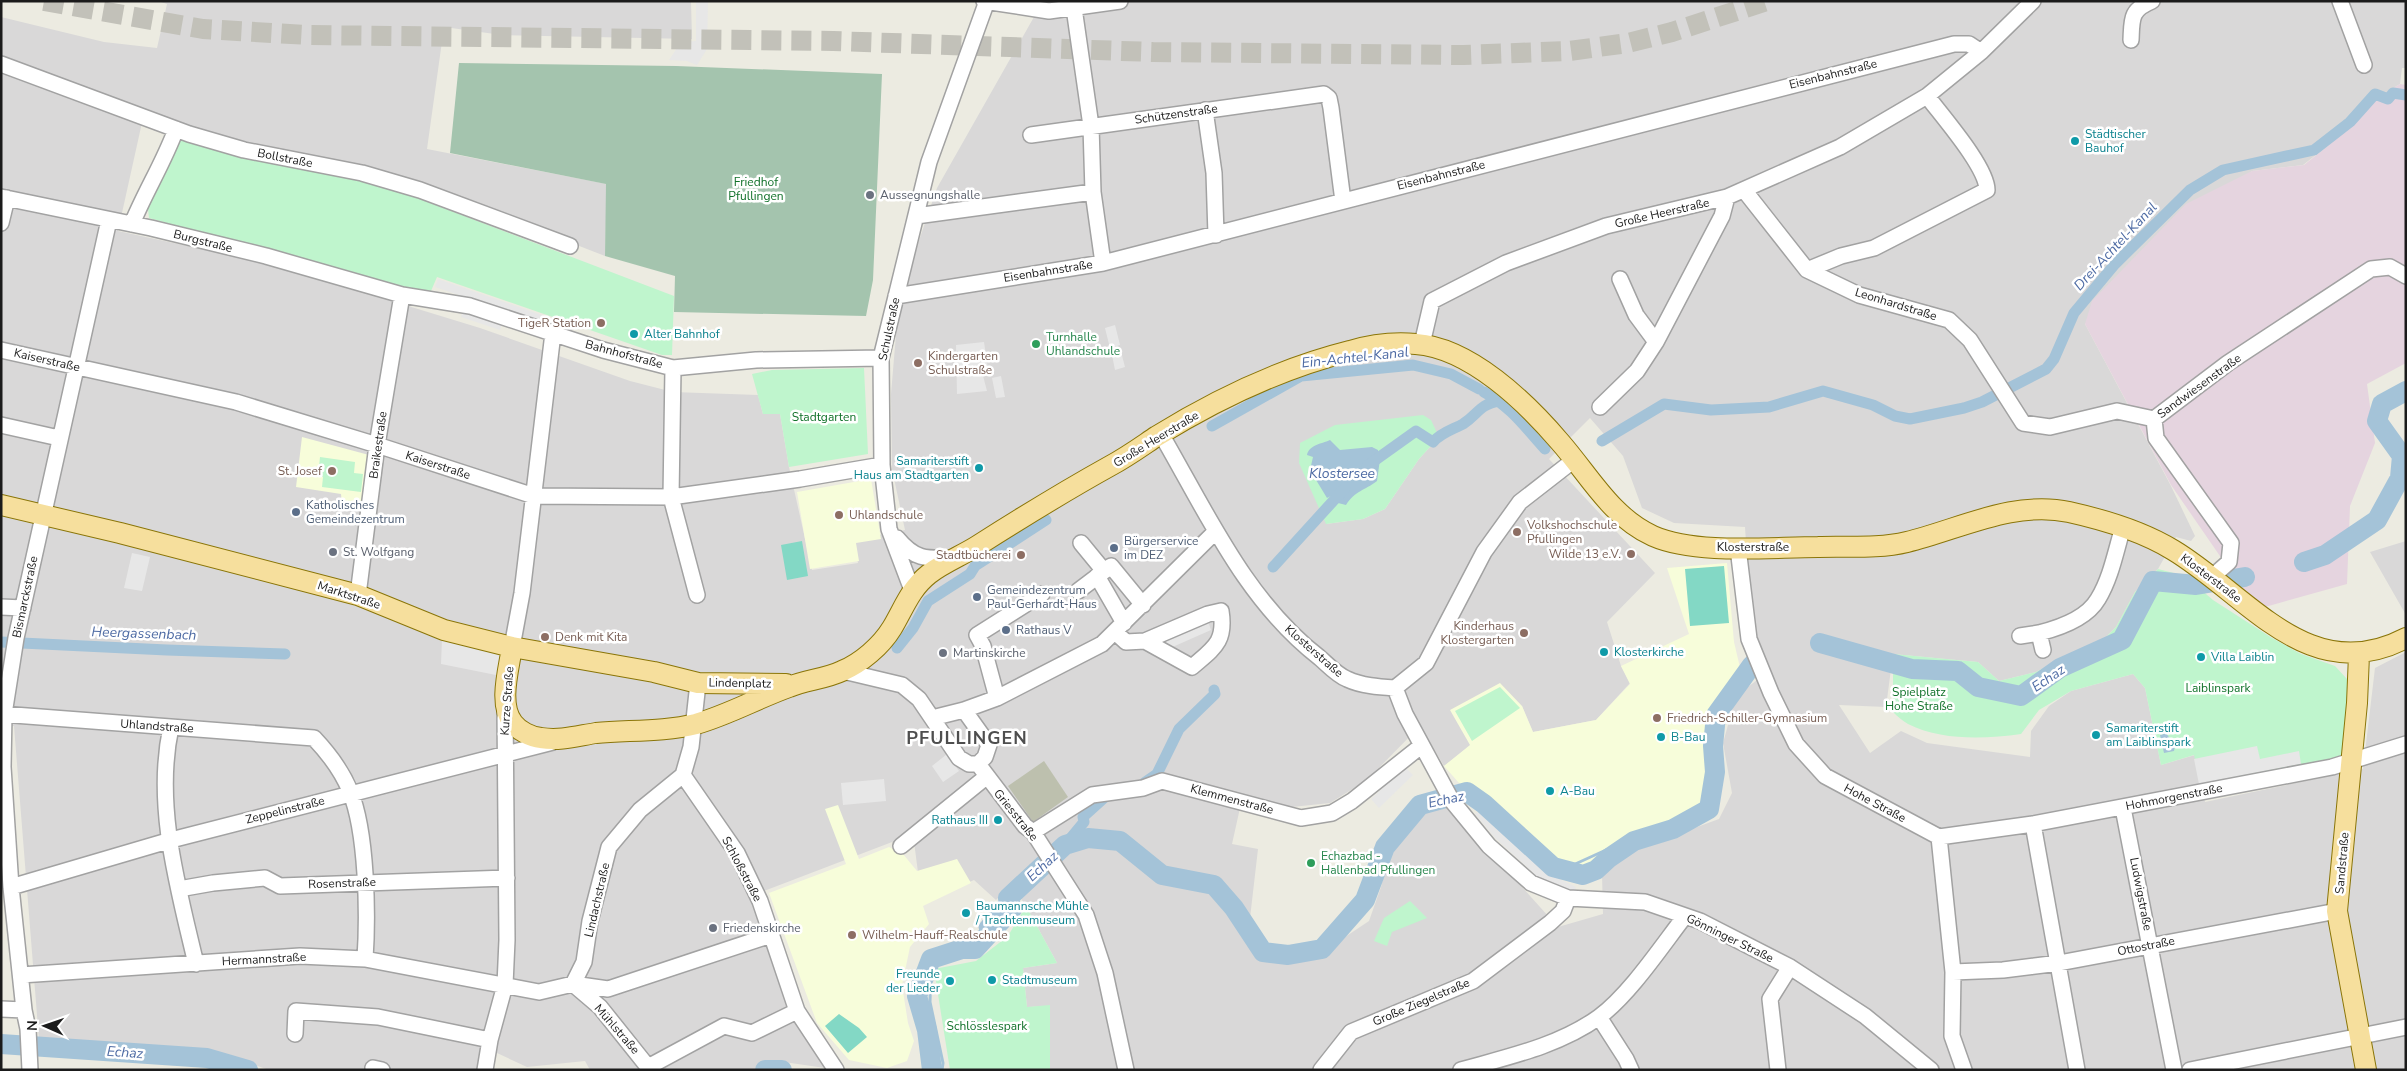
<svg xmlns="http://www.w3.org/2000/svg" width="2407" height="1071" viewBox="0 0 2407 1071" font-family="'Nunito Sans',sans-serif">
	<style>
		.residential { fill: #d9d8d8; fill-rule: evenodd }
		.industrial { fill: #e5d4df }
		.education { fill: #f7fdda }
		.construction { fill: #bdc0ae }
		.cemetery { fill: #a4c4ae }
		.park { fill: #bff5cd }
		.pitch { fill: #83d8c5 }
		.parking { fill: #e7e7e7 }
		.water { fill: #a4c3d8 }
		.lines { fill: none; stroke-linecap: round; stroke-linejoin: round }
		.stream { stroke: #a4c3d8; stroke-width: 3 }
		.canal { stroke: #a4c3d8; stroke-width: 11 }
		.river { stroke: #a4c3d8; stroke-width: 20 }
		.major-tunnel { stroke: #c2c1b9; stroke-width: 20; stroke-dasharray: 20 10; stroke-linecap: butt }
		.minor-casing { stroke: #a2a2a2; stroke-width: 18 }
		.major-casing { stroke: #8a7508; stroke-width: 22 }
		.minor { stroke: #fff; stroke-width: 15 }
		.major { stroke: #f6df9d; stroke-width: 20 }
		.culture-dot { fill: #0f9aa8; stroke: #fff; stroke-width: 2 }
		.worship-dot { fill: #6b7280; stroke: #fff; stroke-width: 2 }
		.education-dot { fill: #8d6e63; stroke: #fff; stroke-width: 2 }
		.leisure-dot { fill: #2e9e5b; stroke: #fff; stroke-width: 2 }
		.service-dot { fill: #5c6f8a; stroke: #fff; stroke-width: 2 }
		.labels { text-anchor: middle; stroke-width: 5; stroke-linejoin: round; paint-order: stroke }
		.street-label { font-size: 12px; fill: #1b1b1b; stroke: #fff }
		.culture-label { font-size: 12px; fill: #0d838f; stroke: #fff; text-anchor: start }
		.park-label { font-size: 12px; fill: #11722a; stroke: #fff }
		.worship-label { font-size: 12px; fill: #5b616d; stroke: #fff; text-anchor: start }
		.education-label { font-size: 12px; fill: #785e54; stroke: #fff; text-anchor: start }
		.leisure-label { font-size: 12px; fill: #27864d; stroke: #fff; text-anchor: start }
		.service-label { font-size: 12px; fill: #4e5e75; stroke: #fff; text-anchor: start }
		.water-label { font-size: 14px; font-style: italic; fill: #4e6ba4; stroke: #fff }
		.district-label { font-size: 18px; font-weight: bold; letter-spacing: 1px; fill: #4e4e4e; stroke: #fff }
	</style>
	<rect width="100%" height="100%" fill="#ecebe1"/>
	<path class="residential" d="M158 1H691L692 39 502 35 444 27 427 149 607 184 605 256 441 192 143 118 118 231 271 264 480 328 630 381 673 392 758 395 763 414H780L789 467 812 570 858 563 853 540 905 530 892 469 891 394 899 299 937 188 1043 1H2406V68H2402L2400 84 2380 96 2340 136 2303 165 2252 171 2085 324 2171 486 2195 536 2191 541 2176 537 2158 569 2135 592 2116 627 2100 643 2082 655 2059 660 2036 672 1999 681 1978 662 1893 654 1886 707 1839 705 1870 753 1901 731 1927 743 2030 757 2031 731 2049 706 2071 691 2133 674 2145 688 2161 765 2195 755 2205 802 2363 769 2375 668 2406 652V1070H1050V1006L1027 1007 1023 968 1057 963 1026 906 1011 884 996 900 974 880 939 895 919 880 913 834 756 894 825 1068 784 1062 753 1070H590L585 1061 527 1067 484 1047 478 1070H269L232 1057 39 1040 14 726 1 728V17L104 42 157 48 167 4ZM1590 418 1623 456 1642 508 1674 523 1745 527 1751 621 1769 671 1736 696 1723 743 1732 793 1719 819 1629 852 1602 874 1603 914 1558 927 1448 805H1428L1392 842 1381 887 1369 921 1336 943 1309 955 1266 958 1247 944 1258 849 1232 844 1242 799 1256 803 1292 807 1330 803 1367 780 1420 726 1444 766 1522 706 1533 732 1596 720 1630 683 1621 666 1607 622 1655 573 1549 459ZM1439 437 1419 459 1385 509 1363 519 1326 524Z
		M2406 541V615L2370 552Z"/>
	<path class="industrial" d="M2400 84 2406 85V363L2367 384 2375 443 2350 506 2347 584 2265 607 2253 604 2171 485 2085 324 2092 301 2186 204 2252 171 2304 165 2340 136 2380 96Z"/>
	<path class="education" d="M302 437 369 455 362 505 342 504 341 494 296 487Z
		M871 479 881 539 856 543 859 561 810 569 797 492Z
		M1727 563 1734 642 1742 676 1716 715 1713 746 1715 772 1709 809 1673 829 1634 841 1609 858 1596 870 1583 875 1553 867 1484 804 1467 792 1444 766 1470 745 1450 710 1500 683 1522 706 1533 732 1596 720 1630 684 1621 666 1689 634 1667 568Z
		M838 805 859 859 889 847 903 854 917 871 957 859 971 883 923 906 929 924 910 947 902 985 908 1023 914 1041 907 1061 887 1068 849 1060 817 1023 769 893 846 864 825 809Z"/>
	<path class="construction" d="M1044 761 1068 797 1033 822 1008 786Z"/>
	<path class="cemetery" d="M459 63 676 66 882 74 873 280 866 316 674 312 675 276 605 256 606 184 450 153Z"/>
	<path class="park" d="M176 129 420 190 425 201 674 296 672 355H662L437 277 431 291 393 285 149 218 146 190Z
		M864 368 868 454 789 467 780 414H763L752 374 772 370Z
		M1423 415 1431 420 1439 437 1419 459 1385 509 1363 519 1326 524 1299 463 1300 443 1335 425Z
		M320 457 355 462 354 473 363 474 361 492 322 487 323 477 318 476Z
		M2158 569 2185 576 2213 600 2272 638 2301 654 2335 666 2347 679 2352 692 2347 759 2201 787 2194 755 2161 765 2145 688 2133 674 2071 691 2039 710 2021 734C1985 739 1942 741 1908 724 1903 721 1897 716 1893 712V654L1978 662 1999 681 2036 672 2059 660 2082 655 2100 643 2116 627 2135 592Z
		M1500 687 1520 708 1472 741 1455 711Z
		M1410 901 1427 918 1392 932 1387 946 1374 941 1384 918Z
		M1026 906 1057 963 1023 968 1027 1007 1050 1005V1070H950L934 969 976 961 1008 936Z"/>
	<path class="pitch" d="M802 541 808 576 787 580 781 545Z
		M1724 566 1729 623 1690 626 1685 569Z
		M839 1014 859 1028 867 1037 848 1053 825 1026Z"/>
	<path class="parking" d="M696 2H708L707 49 697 65 687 61 669 60 681 42 696 41Z
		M438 279 573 326 571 333 435 287Z
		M463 310 502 323 500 330 461 317Z
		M1115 325 1120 345 1110 348 1105 328Z
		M984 342 988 369 982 372 987 391 957 394 956 345Z
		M1120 348 1125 367 1115 370 1111 350Z
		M1001 376 1005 397 996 398 992 378Z
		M132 553 150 557 142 591 124 588Z
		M1208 621 1211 630 1168 649 1165 640Z
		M442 639 503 654 501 676 441 664Z
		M2257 746 2260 759 2299 751 2301 764 2199 784 2194 759Z
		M947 754 959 771 943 782 932 766Z
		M1405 767 1413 775 1379 808 1371 799Z
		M884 779 886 801 843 805 841 783Z
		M1482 809 1547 873 1576 887 1573 895 1542 881 1495 838 1475 814Z"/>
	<path class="water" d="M1330 440 1340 450 1372 447 1378 450 1380 459 1377 481C1364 491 1356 490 1346 505L1338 503 1331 496 1327 498 1310 470 1313 457 1307 455C1309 445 1321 444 1330 440Z
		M2166 733 2175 746 2174 751 2164 753 2160 735Z"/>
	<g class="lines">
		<path class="stream" d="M1562 870 1606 850 1617 853
			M931 959 930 1002 943 1063 942 1070"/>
		<path class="canal" d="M1484 392C1509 405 1526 428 1545 449
			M1212 426 1301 376 1413 365 1451 374 1479 389
			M1602 441 1664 404 1711 410 1769 407 1823 391 1873 405 1895 416 1910 419 1964 408 1982 402 2046 369 2054 359 2074 313 2115 264 2190 190 2223 170 2314 150 2350 122 2375 94 2388 99 2393 93 2406 95
			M1367 466 1416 431 1433 442C1442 432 1452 430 1463 424 1479 414 1478 405 1499 401
			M1273 567 1345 488
			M1 642 167 650 285 654
			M897 648 913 628 928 601 970 574 975 566 1046 520
			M1144 783 1157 774 1179 729 1215 694 1214 690
			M1065 845 1084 822 1083 817 1104 798
			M984 927 1008 898
			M962 949 973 937"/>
		<path class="river" d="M2304 562 2325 555 2377 520 2400 478 2402 456 2377 421 2382 404 2406 391
			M1820 643 1912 669 1958 671 1978 687 2021 696 2060 668 2122 640 2153 581 2196 585 2245 577
			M1 1044 207 1058 248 1070
			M765 1070H782
			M932 1070 927 1030 917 996 931 959 962 949H975L1012 909 1008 898 1065 845 1088 838 1120 841 1162 875 1214 885 1234 908 1263 952 1288 955 1322 949 1365 900 1385 847 1420 805 1467 792 1484 804 1553 867 1583 875 1596 870 1609 858 1634 841 1673 829 1709 809 1715 772 1713 746 1716 715 1752 665"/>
		<path class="major-tunnel" d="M44 1 203 29 308 35 833 41 1153 52 1463 55 1569 51 1628 43 1672 32 1767 1"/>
		<defs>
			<path id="minor" d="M984 1 1049 11 1120 1
				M2340 1 2364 65
				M1074 8 1091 126 1093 192 1103 263
				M2131 40C2132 19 2130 10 2152 1
				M1 64 189 134 244 150 362 173 420 190 570 246
				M1205 110 1214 173 1216 235
				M1031 135 1324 94 1329 98 1331 108 1343 201
				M1744 190 1807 270 1859 295 1949 320 1970 340 2023 423 2050 427 2117 411 2154 419
				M1 197 151 228 266 256 402 295 470 306 603 350 673 368 756 360 881 358
				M916 216 1093 192
				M1 223 7 198
				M132 224C145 192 164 162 176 129
				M1807 270 1841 256 1874 248 1987 190C1987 167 1942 116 1927 96
				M1620 279 1636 315 1656 342
				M896 296 1103 263 1954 44H1969L1981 52
				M1422 344 1432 301 1506 263 1606 226 1727 197 1840 147 1927 96 1981 52 2033 1
				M1 350 236 402 377 445 534 496 671 497 800 479 882 465
				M673 368 671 497 697 595
				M1600 407 1637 371 1656 342 1722 216 1727 197
				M1 425 59 438
				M1161 434C1207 513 1246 601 1320 658 1328 665 1337 675 1347 679 1362 686 1379 687 1395 688L1426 663 1484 552 1520 502 1574 460
				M897 538C915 560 926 559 953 558
				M1081 543 1104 571
				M1738 548 1749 639 1771 693 1796 744 1825 776 1939 837 1953 972 1952 1036 1964 1070
				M1097 576 1124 623
				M2212 577 2229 562 2231 543 2156 438 2154 419 2228 363 2371 269 2390 267 2406 276
				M912 590 889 529 882 465 881 358 929 162 987 1
				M1078 591 1111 566 1143 605
				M358 595 377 445 402 295
				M1 607 23 608
				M1115 632 1126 642 1145 641 1208 614 1221 611C1226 642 1214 648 1192 667L1145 641
				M2020 636 2039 633
				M512 647 522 593 553 333
				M2043 650 2039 633C2059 628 2087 618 2098 599 2111 578 2116 550 2123 527
				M843 671 902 685 919 699 959 758 969 764H978L1025 826 1033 832 1086 915 1105 973 1126 1070
				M1395 688 1405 714 1452 801 1489 846 1531 883 1568 898 1645 902 1700 921 1790 967 1865 1016 1931 1070
				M997 698 983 646 977 635 1042 594
				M964 710 989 745 985 757 978 764
				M1 714 314 738C329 754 342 771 350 791 367 832 368 915 365 959
				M932 718 964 710 997 698 1102 644 1216 531
				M171 727C154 805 178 887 196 964
				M683 775 737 853 760 901 797 1011 836 1070
				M683 775 691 747 698 683
				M2123 808 2174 1070
				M2033 824 2077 1070
				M1033 832 1092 795 1143 788 1162 781 1301 818 1332 813 1352 801 1421 746
				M1939 837 2033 824 2332 767 2406 744
				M901 846 986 777
				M11 887 171 840 553 742
				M179 889 213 883 265 878 280 886 507 878
				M1953 972 2003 970 2059 963 2337 911
				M21 975 300 956 365 959 539 992 573 984 608 989 771 935
				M573 984 600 1007 648 1067 724 1026 752 1033 797 1011
				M573 984 584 962 590 921 609 847 640 810 683 775
				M1 1009 24 1010
				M1599 1017 1626 1059 1631 1070
				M295 1034 296 1011 378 1017 490 1040
				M373 1068 382 1070
				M30 1070 28 1029 24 1010 11 887 3 767 4 714 16 638 109 220
				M485 1070 490 1040 505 985 507 940 505 708
				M1321 1070 1351 1032 1473 981 1550 923 1563 911 1568 898
				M1461 1070C1507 1057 1559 1046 1599 1017 1630 994 1661 947 1685 916
				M1778 1070 1770 999 1790 967
				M2190 1070 2406 1027"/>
			<path id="major" d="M1 505 120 533 358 595 444 630 512 647 654 672 698 683 786 684
				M512 647C509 669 498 704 513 723 519 731 531 737 541 738 560 741 577 736 596 733 628 730 664 732 696 724 728 715 758 698 789 687 806 680 825 679 842 671 861 663 881 646 892 628 904 608 910 589 929 574 943 563 961 556 977 546 1021 518 1065 491 1110 466 1127 457 1142 446 1157 436 1217 399 1282 368 1350 351 1370 345 1395 342 1416 344 1470 348 1526 402 1560 442 1589 475 1611 517 1653 536 1696 555 1771 547 1818 547 1847 546 1878 549 1907 542 1960 529 2014 500 2069 512 2105 520 2142 531 2173 550 2248 595 2309 689 2406 638
				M2359 655 2357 703 2337 911 2366 1070"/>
		</defs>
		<use href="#minor" class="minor-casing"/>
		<use href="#major" class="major-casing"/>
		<use href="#minor" class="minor"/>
		<use href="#major" class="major"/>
	</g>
	<g class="culture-dot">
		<circle cx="2075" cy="141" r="5"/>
		<circle cx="634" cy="334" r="5"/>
		<circle cx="979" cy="468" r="5"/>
		<circle cx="1604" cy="652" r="5"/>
		<circle cx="2201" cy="657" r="5"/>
		<circle cx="2096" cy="735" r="5"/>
		<circle cx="1661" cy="737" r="5"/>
		<circle cx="1550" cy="791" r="5"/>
		<circle cx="998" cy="820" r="5"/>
		<circle cx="966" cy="913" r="5"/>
		<circle cx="992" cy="980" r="5"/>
		<circle cx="950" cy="981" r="5"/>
	</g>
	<g class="worship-dot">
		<circle cx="870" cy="195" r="5"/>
		<circle cx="333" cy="552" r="5"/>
		<circle cx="943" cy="653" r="5"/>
		<circle cx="713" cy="928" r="5"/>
	</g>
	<g class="education-dot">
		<circle cx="601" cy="323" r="5"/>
		<circle cx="918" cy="363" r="5"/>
		<circle cx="332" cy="471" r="5"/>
		<circle cx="839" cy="515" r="5"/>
		<circle cx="1517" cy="532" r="5"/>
		<circle cx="1631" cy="554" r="5"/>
		<circle cx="1021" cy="555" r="5"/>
		<circle cx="1524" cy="633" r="5"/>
		<circle cx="545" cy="637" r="5"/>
		<circle cx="1657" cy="718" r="5"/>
		<circle cx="852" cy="935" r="5"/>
	</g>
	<g class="leisure-dot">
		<circle cx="1036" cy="344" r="5"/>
		<circle cx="1311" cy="863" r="5"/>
	</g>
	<g class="service-dot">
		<circle cx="296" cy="512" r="5"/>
		<circle cx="1114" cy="548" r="5"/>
		<circle cx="977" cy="597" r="5"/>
		<circle cx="1006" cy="630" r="5"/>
	</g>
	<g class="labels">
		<g class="street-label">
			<text transform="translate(1833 74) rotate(-14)" y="4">Eisenbahnstraße</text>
			<text transform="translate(1176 114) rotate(-8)" y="4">Schützenstraße</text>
			<text transform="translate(285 158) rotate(11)" y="4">Bollstraße</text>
			<text transform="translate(1441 175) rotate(-14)" y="4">Eisenbahnstraße</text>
			<text transform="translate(1662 213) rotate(-13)" y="4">Große Heerstraße</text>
			<text transform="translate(203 241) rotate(14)" y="4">Burgstraße</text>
			<text transform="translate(1048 271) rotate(-9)" y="4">Eisenbahnstraße</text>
			<text transform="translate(1896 304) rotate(17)" y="4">Leonhardstraße</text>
			<text transform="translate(889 329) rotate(-78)" y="4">Schulstraße</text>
			<text transform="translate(624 354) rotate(15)" y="4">Bahnhofstraße</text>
			<text transform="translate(47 360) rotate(13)" y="4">Kaiserstraße</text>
			<text transform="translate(2199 386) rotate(-36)" y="4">Sandwiesenstraße</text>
			<text transform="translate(1156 439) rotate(-31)" y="4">Große Heerstraße</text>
			<text transform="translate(378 445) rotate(-82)" y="4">Braikestraße</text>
			<text transform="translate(438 465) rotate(18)" y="4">Kaiserstraße</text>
			<text x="1753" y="551">Klosterstraße</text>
			<text transform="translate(2211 578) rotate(37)" y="4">Klosterstraße</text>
			<text transform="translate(349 595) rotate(18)" y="4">Marktstraße</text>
			<text transform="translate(25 597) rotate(-78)" y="4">Bismarckstraße</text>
			<text transform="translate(1314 651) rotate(41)" y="4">Klosterstraße</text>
			<text transform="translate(740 683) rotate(1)" y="4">Lindenplatz</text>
			<text transform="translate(507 701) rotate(-86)" y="4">Kurze Straße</text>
			<text transform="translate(157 726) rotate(4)" y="4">Uhlandstraße</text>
			<text transform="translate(2174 797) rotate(-11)" y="4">Hohmorgenstraße</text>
			<text transform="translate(1232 799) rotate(15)" y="4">Klemmenstraße</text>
			<text transform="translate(1875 803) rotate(28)" y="4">Hohe Straße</text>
			<text transform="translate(285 810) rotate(-14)" y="4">Zeppelinstraße</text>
			<text transform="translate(1016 815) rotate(51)" y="4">Griesstraße</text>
			<text transform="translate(2342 863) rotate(-85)" y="4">Sandstraße</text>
			<text transform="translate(742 869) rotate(62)" y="4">Schloßstraße</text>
			<text transform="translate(342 883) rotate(-2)" y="4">Rosenstraße</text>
			<text transform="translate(2141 894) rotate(79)" y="4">Ludwigstraße</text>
			<text transform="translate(597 900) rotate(-77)" y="4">Lindachstraße</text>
			<text transform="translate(1730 938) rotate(26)" y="4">Gönninger Straße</text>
			<text transform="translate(2146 946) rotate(-11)" y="4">Ottostraße</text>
			<text transform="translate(264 959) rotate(-3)" y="4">Hermannstraße</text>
			<text transform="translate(1421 1002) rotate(-23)" y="4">Große Ziegelstraße</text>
			<text transform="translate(617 1029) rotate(49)" y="4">Mühlstraße</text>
		</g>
		<g class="culture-label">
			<text x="2085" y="138">Städtischer<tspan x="2085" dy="14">Bauhof</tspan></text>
			<text x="644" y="338">Alter Bahnhof</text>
			<text x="969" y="465" text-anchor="end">Samariterstift<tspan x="969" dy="14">Haus am Stadtgarten</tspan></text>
			<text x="1614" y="656">Klosterkirche</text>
			<text x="2211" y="661">Villa Laiblin</text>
			<text x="2106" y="732">Samariterstift<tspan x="2106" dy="14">am Laiblinspark</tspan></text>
			<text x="1671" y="741">B-Bau</text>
			<text x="1560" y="795">A-Bau</text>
			<text x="988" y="824" text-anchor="end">Rathaus III</text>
			<text x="976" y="910">Baumannsche Mühle<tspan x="976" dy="14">/ Trachtenmuseum</tspan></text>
			<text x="940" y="978" text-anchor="end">Freunde<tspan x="940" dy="14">der Lieder</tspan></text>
			<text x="1002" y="984">Stadtmuseum</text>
		</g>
		<g class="park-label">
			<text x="756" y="186">Friedhof<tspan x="756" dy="14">Pfullingen</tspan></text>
			<text x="824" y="421">Stadtgarten</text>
			<text x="2218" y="692">Laiblinspark</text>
			<text x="1919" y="696">Spielplatz<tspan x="1919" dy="14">Hohe Straße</tspan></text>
			<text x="987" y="1030">Schlösslespark</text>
		</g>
		<g class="worship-label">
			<text x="880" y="199">Aussegnungshalle</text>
			<text x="343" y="556">St. Wolfgang</text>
			<text x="953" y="657">Martinskirche</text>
			<text x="723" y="932">Friedenskirche</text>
		</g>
		<g class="education-label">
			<text x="591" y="327" text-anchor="end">TigeR Station</text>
			<text x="928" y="360">Kindergarten<tspan x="928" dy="14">Schulstraße</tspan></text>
			<text x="322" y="475" text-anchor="end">St. Josef</text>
			<text x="849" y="519">Uhlandschule</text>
			<text x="1527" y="529">Volkshochschule<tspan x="1527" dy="14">Pfullingen</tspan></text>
			<text x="1621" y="558" text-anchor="end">Wilde 13 e.V.</text>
			<text x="1011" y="559" text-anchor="end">Stadtbücherei</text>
			<text x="1514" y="630" text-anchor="end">Kinderhaus<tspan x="1514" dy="14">Klostergarten</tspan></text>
			<text x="555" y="641">Denk mit Kita</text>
			<text x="1667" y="722">Friedrich-Schiller-Gymnasium</text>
			<text x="862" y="939">Wilhelm-Hauff-Realschule</text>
		</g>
		<g class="leisure-label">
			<text x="1046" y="341">Turnhalle<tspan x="1046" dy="14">Uhlandschule</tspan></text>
			<text x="1321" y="860">Echazbad -<tspan x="1321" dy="14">Hallenbad Pfullingen</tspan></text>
		</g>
		<g class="service-label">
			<text x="306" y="509">Katholisches<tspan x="306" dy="14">Gemeindezentrum</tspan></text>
			<text x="1124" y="545">Bürgerservice<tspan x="1124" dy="14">im DEZ</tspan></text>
			<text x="987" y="594">Gemeindezentrum<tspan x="987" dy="14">Paul-Gerhardt-Haus</tspan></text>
			<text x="1016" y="634">Rathaus V</text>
		</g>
		<g class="water-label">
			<text transform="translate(2115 246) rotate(-47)" y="5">Drei-Achtel-Kanal</text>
			<text transform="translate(1355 357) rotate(-6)" y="5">Ein-Achtel-Kanal</text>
			<text x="1342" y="478">Klostersee</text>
			<text transform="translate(144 633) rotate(2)" y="5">Heergassenbach</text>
			<text transform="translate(2048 678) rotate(-34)" y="5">Echaz</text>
			<text transform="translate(1446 799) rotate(-12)" y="5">Echaz</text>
			<text transform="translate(1042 866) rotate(-43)" y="5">Echaz</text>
			<text transform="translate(125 1052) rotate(4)" y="5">Echaz</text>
		</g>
		<g class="district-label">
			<text x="967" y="744">PFULLINGEN</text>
		</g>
	</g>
	<rect width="2407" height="1071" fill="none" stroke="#1b1b1b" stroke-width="5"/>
	<g transform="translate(45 1026) rotate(272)" stroke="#ffffff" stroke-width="4" paint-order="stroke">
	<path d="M0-4L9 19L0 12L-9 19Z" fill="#1b1b1b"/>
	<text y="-8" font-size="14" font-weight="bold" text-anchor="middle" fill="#1b1b1b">N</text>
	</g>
</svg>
